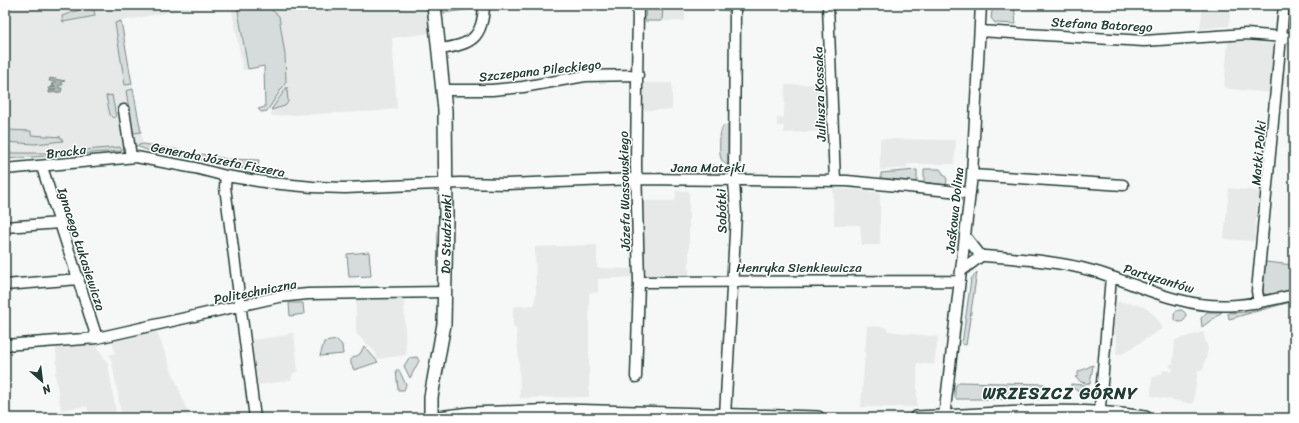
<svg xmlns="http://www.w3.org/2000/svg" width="1299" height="423" viewBox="0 0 1299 423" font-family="Sriracha,sans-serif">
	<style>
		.built { fill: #e6e9e8 }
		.green { fill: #d6dcdb; stroke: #7a8c88 }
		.water { fill: #aab5b1; stroke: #72857f }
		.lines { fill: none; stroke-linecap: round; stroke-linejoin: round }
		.minor-casing { stroke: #1f3d34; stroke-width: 13 }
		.major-casing { stroke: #1f3d34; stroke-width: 16 }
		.minor { stroke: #fff; stroke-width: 10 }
		.major { stroke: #fff; stroke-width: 13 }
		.labels { text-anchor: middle; stroke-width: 3; stroke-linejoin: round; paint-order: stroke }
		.street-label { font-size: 13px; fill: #1f3d34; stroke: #fff }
		.district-label { font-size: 17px; font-weight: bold; letter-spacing: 1px; fill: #1f3d34; stroke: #fff }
	</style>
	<rect width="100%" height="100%" fill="#f6f7f7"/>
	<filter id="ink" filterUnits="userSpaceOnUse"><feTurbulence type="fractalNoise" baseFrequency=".025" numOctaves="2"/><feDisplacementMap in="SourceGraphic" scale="8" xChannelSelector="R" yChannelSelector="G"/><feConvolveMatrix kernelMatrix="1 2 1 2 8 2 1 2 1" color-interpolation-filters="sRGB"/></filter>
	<g filter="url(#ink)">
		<path class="built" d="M5 5H208L121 21 143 144 122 151 5 159Z
			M231 5H428L431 33 392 38 397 108 381 111 272 116 264 66 243 70Z
			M663 5H685V21H662Z
			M1203 5H1231L1229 26 1200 29Z
			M1228 41H1249L1274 44 1269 93 1224 88Z
			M643 83H672V110H643Z
			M824 84 826 131 784 133V126H777V118L784 117 785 85Z
			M880 139 956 140 954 164H907V168L880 170Z
			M1229 188 1259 191 1254 241 1224 239Z
			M833 189 859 190 880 193V245H862L860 225H834Z
			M676 191H689V276L647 277 643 272V201H675Z
			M597 245V268L633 269V277L598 279V292L589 293V397L520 398 519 362 516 328H513V307L534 305 536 294 535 247Z
			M404 299 406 355 377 359 376 353 356 333V300Z
			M1119 302 1135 304 1146 308 1156 317 1163 328 1122 354H1116L1117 343 1114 328 1116 303Z
			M867 326 885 327 888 331 938 337 934 365 917 363V407H861Z
			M157 332 190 418H122L112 362 109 355 115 353 112 341Z
			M1203 332 1208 349 1203 370H1198L1193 404 1151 396 1152 377H1157L1158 374H1162L1163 370 1172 372 1173 368 1170 367V364H1173L1175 340Z
			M288 333H294L298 371 293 374 291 380 258 385 252 340 288 335Z
			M96 344 108 364 117 418H90L87 406 61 410 55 372 57 371 56 347Z"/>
		<path class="green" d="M93 5 95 16 63 22 62 16Z
			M237 5H266L279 16 285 55 286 82 267 111 261 112 258 109 265 107 264 66 248 69Z
			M442 5H472V9L443 13Z
			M646 5H663L662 21H645Z
			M993 5H1014L1016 24 995 23 991 18Z
			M121 21 132 84 125 85 115 23Z
			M287 87 288 102 285 106 271 110Z
			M133 89 141 132 133 133 126 91Z
			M112 95 116 117 113 118 110 115 106 96Z
			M728 125V165C725 164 723 162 721 159 719 152 719 132 723 126Z
			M7 130 31 131V135L61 137 63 141 35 144 5 142V131Z
			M143 144 195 153 193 158 147 150 136 146Z
			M120 147 122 151 5 159V153H51Z
			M201 154 227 159V166L201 160Z
			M229 159 259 160 257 170 230 167Z
			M709 165H715L722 172 702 171 703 166Z
			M924 169H940L947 179 946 185 924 182Z
			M917 170V182L881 178V173Z
			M369 252 371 276 349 277 347 254Z
			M1265 262 1294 265V290L1271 295 1264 294 1263 291Z
			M977 272 966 345 962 344 971 279Z
			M1294 300V301L1229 319 1228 313 1247 312Z
			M289 303H303L304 314 290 316Z
			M1174 316a6 6 0 1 1 12 0a6 6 0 1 1-12 0Z
			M1207 312H1222L1202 327 1201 318Z
			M337 340 342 345 343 354 320 356 324 342Z
			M364 346 378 362 354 370 351 364V359L360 354Z
			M417 357 419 361 410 378 404 366 409 358Z
			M1093 365 1090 384 1081 382 1075 377 1078 376V372Z
			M396 370H399L406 385 404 390H398Z
			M959 382 1044 384V399H956L955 397V387Z
			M1071 384 1085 385 1089 389 1082 393 1071 387Z"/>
		<path class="water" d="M50 78 65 81 62 82 63 85H59V88H62L61 92 49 93V91L56 90H49L48 88 56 87 51 86 54 85 51 84 57 82 49 81Z"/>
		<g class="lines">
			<defs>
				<path id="minor" d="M828 5 835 181
					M980 31 1144 41 1246 34 1294 38
					M440 49C471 45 483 38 484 5
					M444 90H492L523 87 585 76 638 75
					M124 110 131 157
					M42 167 97 338
					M5 169 136 157 195 168 226 176 271 183 313 187 345 188 460 183 507 184 636 179 847 181 970 193
					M972 175 1123 185
					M226 176 225 187 255 418
					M5 227 60 223
					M965 236 981 256
					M961 271 981 256H985C1021 259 1059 261 1093 271 1123 279 1150 293 1180 300 1220 311 1255 304 1294 295
					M639 282 960 281
					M5 285 79 279
					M1259 303 1257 291 1284 5
					M5 345 97 338 278 297 308 294 445 292
					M636 377 639 282 636 165 638 5
					M725 416 736 215 734 180 735 5
					M944 418 972 175 981 5
					M1099 418 1111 277"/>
				<g id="major">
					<path id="s1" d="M431 418V397L444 324 446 217 445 110 434 5"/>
					<path d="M439 418 470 414 564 411 818 418"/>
					<path d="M916 418C992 416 1069 406 1145 418"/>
				</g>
			</defs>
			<use href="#minor" class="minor-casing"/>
			<use href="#major" class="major-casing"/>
			<use href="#minor" class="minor"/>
			<use href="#major" class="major"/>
		</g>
	</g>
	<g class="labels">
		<g class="street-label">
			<text transform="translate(1102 24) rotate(3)" y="5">Stefana Batorego</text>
			<text transform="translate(540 70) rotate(-6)" y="5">Szczepana Pileckiego</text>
			<text transform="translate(819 94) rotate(-92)" y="5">Juliusza Kossaka</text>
			<text transform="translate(66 151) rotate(-7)" y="5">Bracka</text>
			<text transform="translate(1258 153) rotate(-85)" y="5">Matki Polki</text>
			<text transform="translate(218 159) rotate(11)" y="5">Generała Józefa Fiszera</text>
			<text x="708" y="172">Jana Matejki</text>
			<text transform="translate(624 191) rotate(-91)" y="5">Józefa Wassowskiego</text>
			<text transform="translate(954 210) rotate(-84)" y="5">Jaśkowa Dolina</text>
			<text transform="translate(721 211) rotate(-91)" y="5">Sobótki</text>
			<text dy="5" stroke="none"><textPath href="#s1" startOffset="185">Do Studzienki</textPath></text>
			<text transform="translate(82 249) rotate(72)" y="5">Ignacego Łukasiewicza</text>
			<text x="799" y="272">Henryka Sienkiewicza</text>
			<text transform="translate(1159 278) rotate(17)" y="5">Partyzantów</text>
			<text transform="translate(255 291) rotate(-11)" y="5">Politechniczna</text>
		</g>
		<g class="district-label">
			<text x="1060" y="399">WRZESZCZ GÓRNY</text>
		</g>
	</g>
	<rect width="1299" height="423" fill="none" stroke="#fff" stroke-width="20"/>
	<rect x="10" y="10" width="1279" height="403" fill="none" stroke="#1f3d34" stroke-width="1.5" filter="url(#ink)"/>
	<g transform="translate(42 381) rotate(152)" stroke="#ffffff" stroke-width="3" paint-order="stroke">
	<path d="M0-3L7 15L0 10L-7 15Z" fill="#1f3d34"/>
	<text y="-6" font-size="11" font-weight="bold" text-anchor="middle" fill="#1f3d34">N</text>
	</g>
</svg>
